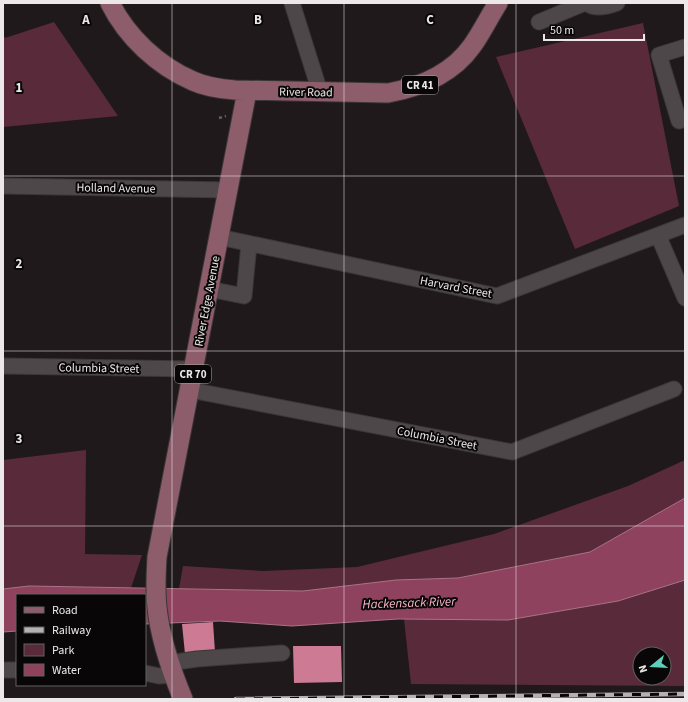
<svg xmlns="http://www.w3.org/2000/svg" width="688" height="702" viewBox="0 0 688 702" font-family="'Source Sans 3',sans-serif">
	<style>
		.green { fill: #592a3a; fill-rule: evenodd }
		.water { fill: #8e425d; stroke: #aa7487 }
		.building { fill: #cd7a95 }
		.lines { fill: none; stroke-linecap: round; stroke-linejoin: round }
		.minor-casing { stroke: #3b3738; stroke-width: 17 }
		.major-casing { stroke: #3b3738; stroke-width: 21 }
		.path { stroke: #655f61; stroke-width: 2.5; stroke-dasharray: 3 3; stroke-linecap: butt }
		.minor { stroke: #4e4749; stroke-width: 15 }
		.major { stroke: #8e5d6c; stroke-width: 19 }
		.rail-casing { stroke: #b5b0b1; stroke-width: 4.5 }
		.rail { stroke: #080606; stroke-width: 3; stroke-dasharray: 9; stroke-linecap: butt }
		.grid { fill: none; stroke: #ece8e9; stroke-width: 1; stroke-opacity: 0.55 }
		.labels { text-anchor: middle; stroke-width: 4; stroke-linejoin: round; paint-order: stroke }
		.shield { fill: #080606; stroke: #a8a4a5; stroke-width: 1 }
		.shield-label { font-size: 11px; font-weight: bold; fill: #ece8e9 }
		.street-label { font-size: 12px; fill: #ece8e9; stroke: #080606 }
		.water-label { font-size: 13px; font-style: italic; fill: #fab6ca; stroke: #080606 }
		.grid-label { font-size: 13px; text-anchor: middle; font-weight: bold; fill: #ece8e9; stroke: #080606; stroke-width: 4; stroke-linejoin: round; paint-order: stroke }
	</style>
	<rect width="100%" height="100%" fill="#20191b"/>
	<path class="green" d="M54 22 118 116 3 127V34L5 38Z
		M643 23 679 206 575 249 496 57Z
		M86 450 85 554 142 555 131 588 29 586 3 589V460Z
		M685 460V498L590 552 458 578 396 580 303 591 179 589 183 566 263 571 357 567 494 534 628 486Z
		M685 580V686L411 684 404 619 508 620 618 601ZM640 654H664V678H640Z"/>
	<path class="water" d="M685 498V580L618 601 508 620 398 619 292 626 220 621 145 624V595H17V631L3 632V589L29 586 303 591 396 580 458 578 590 552Z"/>
	<path class="building" d="M213 622 215 652 185 654 182 624Z
		M293 646H341L342 682 294 683Z"/>
	<g class="lines">
		<defs>
			<path id="minor" d="M292 3 320 92
				M587 3C594 10 609 6 617 3
				M539 22 585 3
				M685 47 659 55 679 121 685 119
				M3 186 228 190
				M658 235 685 298
				M219 237 497 296 685 225
				M209 289 244 296 249 244
				M3 366 194 369
				M190 390 512 452 674 389
				M169 663 197 659 282 653
				M3 670H17
				M145 673 159 676 173 675"/>
			<path id="major" d="M110 3C127 37 158 66 193 81 206 87 221 89 235 90L388 93C421 87 452 74 472 46 482 32 489 17 498 3
				M183 699C171 670 160 639 157 607 155 590 156 574 157 557L247 91"/>
		</defs>
		<use href="#minor" class="minor-casing"/>
		<use href="#major" class="major-casing"/>
		<path class="path" d="M219 118 226 116"/>
		<use href="#minor" class="minor"/>
		<use href="#major" class="major"/>
		<defs>
			<path id="rail" d="M236 699 685 694"/>
		</defs>
		<use href="#rail" class="rail-casing"/>
		<use href="#rail" class="rail"/>
	</g>
	<path class="grid" d="M172 3V699M344 3V699M516 3V699M3 176H685M3 351H685M3 526H685"/>
	<g class="labels">
		<g class="shield">
			<rect x="402" y="76" width="36" height="18" rx="3"/>
			<rect x="175" y="365" width="36" height="18" rx="3"/>
		</g>
		<g class="shield-label">
			<text x="420" y="89">CR 41</text>
			<text x="193" y="378">CR 70</text>
		</g>
		<g class="street-label">
			<text transform="translate(306 92) rotate(1)" y="4">River Road</text>
			<text transform="translate(116 188) rotate(1)" y="4">Holland Avenue</text>
			<text transform="translate(456 287) rotate(11)" y="4">Harvard Street</text>
			<text transform="translate(207 301) rotate(-79)" y="4">River Edge Avenue</text>
			<text transform="translate(99 368) rotate(1)" y="4">Columbia Street</text>
			<text transform="translate(437 438) rotate(11)" y="4">Columbia Street</text>
		</g>
		<g class="water-label">
			<text transform="translate(409 602) rotate(-2)" y="5">Hackensack River</text>
		</g>
	</g>
	<g class="grid-label">
		<text x="86" y="24">A</text>
		<text x="258" y="24">B</text>
		<text x="430" y="24">C</text>
		<text x="19" y="92">1</text>
		<text x="19" y="268">2</text>
		<text x="19" y="443">3</text>
	</g>
	<rect width="688" height="702" fill="none" stroke="#ece8e9" stroke-width="8"/>
	<rect x="16" y="594" width="130" height="92" fill="#080606" stroke="#636061"/>
	<rect x="24" y="607" width="20" height="6" fill="#8e5d6c" stroke="#636061"/>
	<text x="52" y="614" font-size="12" fill="#ece8e9">Road</text>
	<rect x="24" y="627" width="20" height="6" fill="#b5b0b1" stroke="#636061"/>
	<text x="52" y="634" font-size="12" fill="#ece8e9">Railway</text>
	<rect x="24" y="644" width="20" height="12" fill="#592a3a" stroke="#636061"/>
	<text x="52" y="654" font-size="12" fill="#ece8e9">Park</text>
	<rect x="24" y="664" width="20" height="12" fill="#8e425d" stroke="#636061"/>
	<text x="52" y="674" font-size="12" fill="#ece8e9">Water</text>
	<g transform="translate(652 666) rotate(252)"><circle r="19" fill="#080606" stroke="#636061"/>
	<path d="M0-3L7 15L0 10L-7 15Z" fill="#5dceb9"/>
	<text y="-6" font-size="11" font-weight="bold" text-anchor="middle" fill="#ece8e9">N</text>
	</g>
	<path d="M544 34v6h100v-6" fill="none" stroke="#ece8e9" stroke-width="2"/>
	<text x="550" y="34" font-size="12" fill="#ece8e9" stroke="#080606" stroke-width="3" paint-order="stroke">50 m</text>
</svg>
